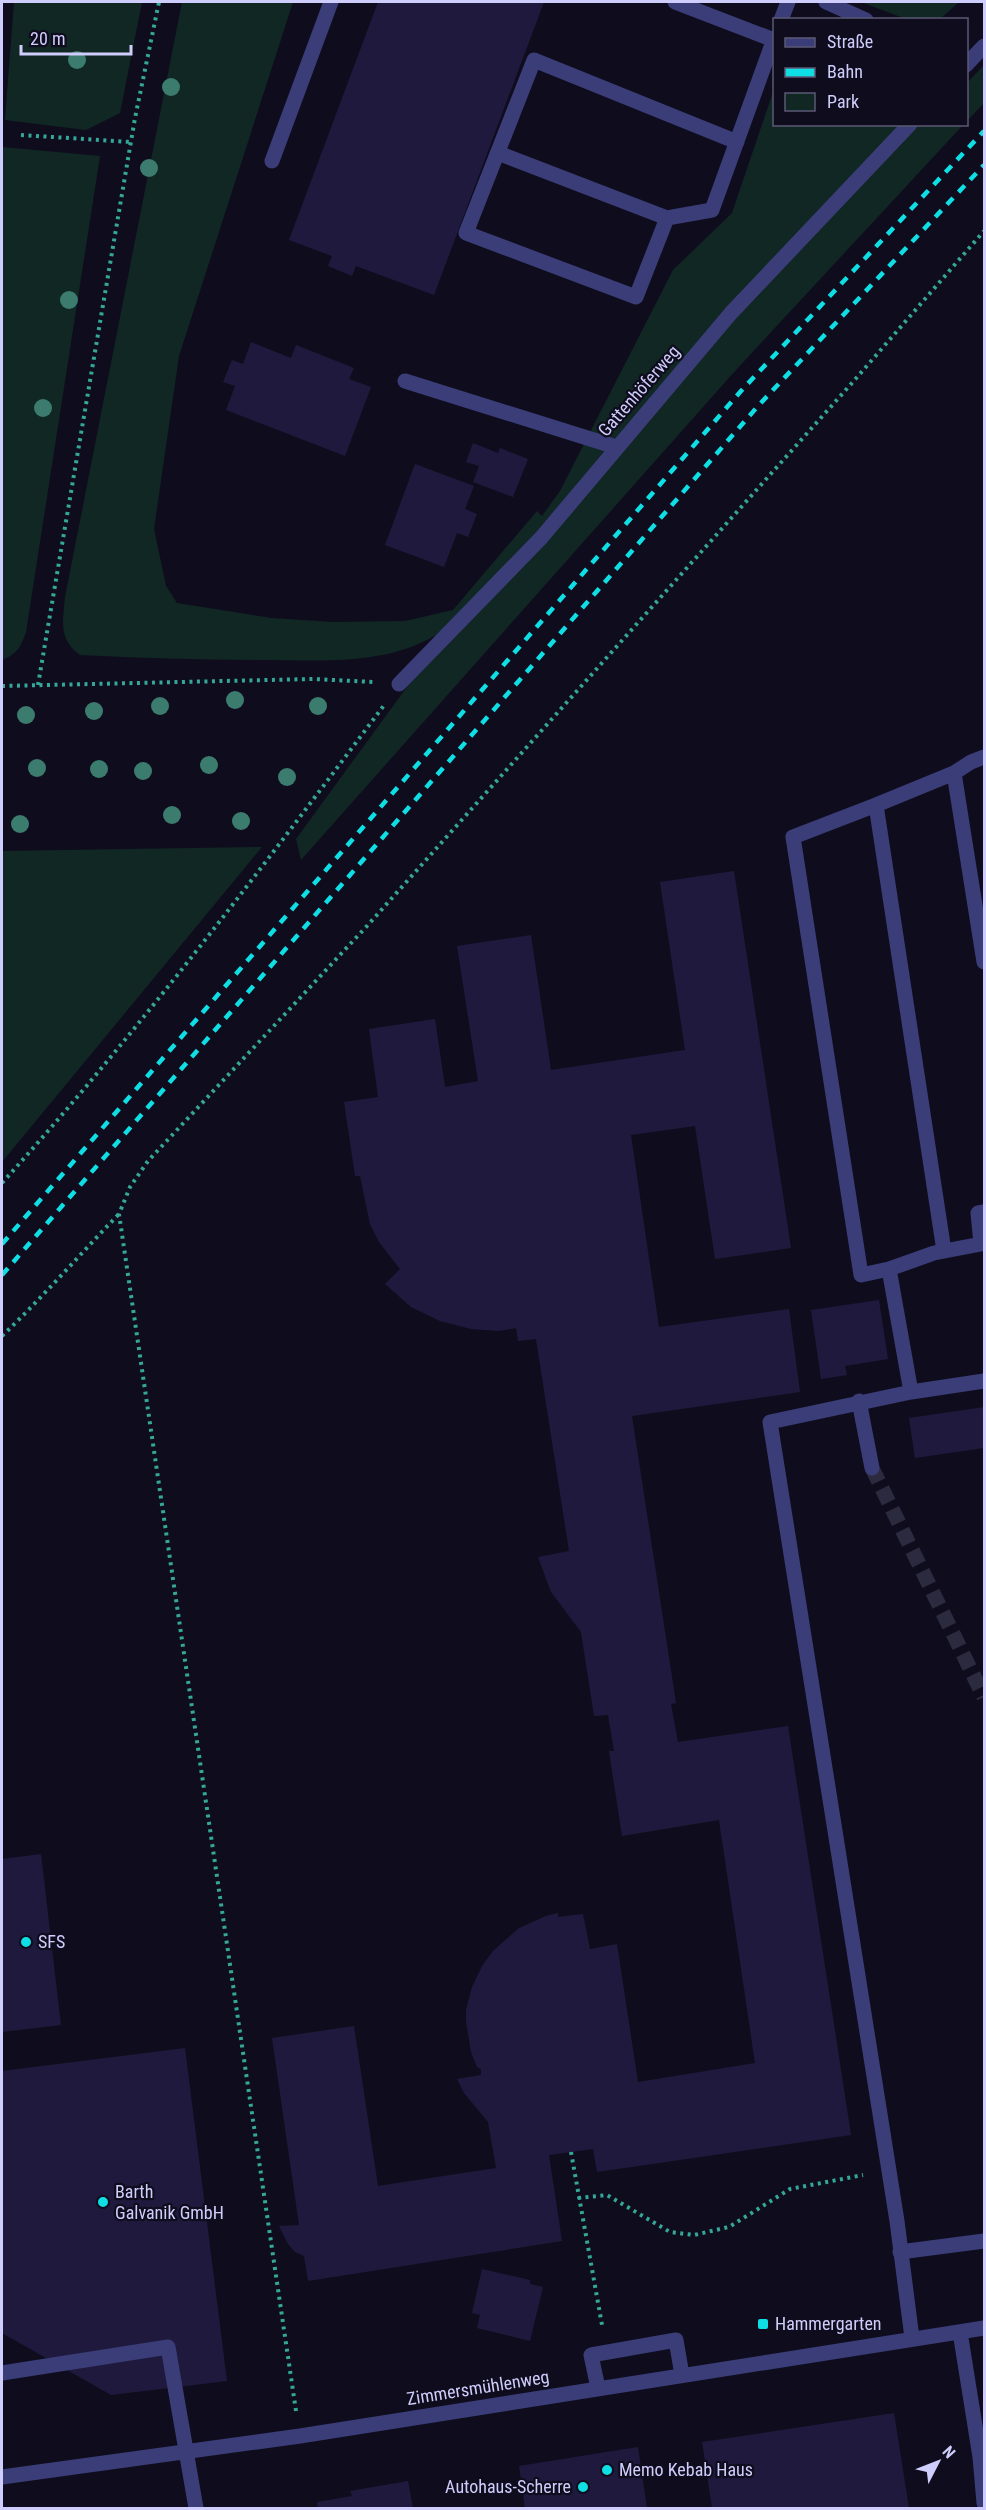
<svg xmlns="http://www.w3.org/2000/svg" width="986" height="2510" viewBox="0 0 986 2510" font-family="'Roboto Condensed',sans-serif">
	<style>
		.green { fill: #112724 }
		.building { fill: #1f1a3d }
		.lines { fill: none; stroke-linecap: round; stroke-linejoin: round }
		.minor-tunnel { stroke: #2c2a3e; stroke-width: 15; stroke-dasharray: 15 8; stroke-linecap: butt }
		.path { stroke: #35a798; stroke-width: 4; stroke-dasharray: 3 4.5; stroke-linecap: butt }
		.minor { stroke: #3b3d79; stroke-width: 15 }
		.rail { stroke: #0fdee5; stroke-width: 4.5; stroke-dasharray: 9 8; stroke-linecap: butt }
		.tree { fill: #3b7c6e }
		.poi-dot { fill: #0fdee5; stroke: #0f0d1d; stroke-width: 2 }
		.labels { text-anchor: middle; stroke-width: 4.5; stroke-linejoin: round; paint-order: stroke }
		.street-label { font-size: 18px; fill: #cfcdfc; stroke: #0f0d1d }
		.poi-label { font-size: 18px; fill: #cfcdfc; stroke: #0f0d1d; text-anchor: start }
	</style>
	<rect width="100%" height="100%" fill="#0f0d1d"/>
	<path class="green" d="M14 2H142L120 113 86 130 5 120Z
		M182 2H293L179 356 154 529 166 586 177 603 271 618 333 622 405 621 453 610 537 511 542 516 560 491 673 270 732 213 774 89V124L963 125 735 371 301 860 296 839 412 680 436 635C384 666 321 660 263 660 202 660 141 658 80 655 58 640 63 620 65 597Z
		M861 2H959L939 20 906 19Z
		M984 65V103L967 121V80L969 81Z
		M2 147 100 156 26 632C21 647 17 654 2 660Z
		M262 847 2 1162V851Z"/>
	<path class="building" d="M378 2H544L434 295 356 266 352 276 328 266 332 256 289 240Z
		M251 342 291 358 296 345 354 368 349 379 371 387 345 456 226 410 235 386 223 382 232 360 243 364Z
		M473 443 498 453 500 448 528 459 513 497 473 482 479 466 466 462Z
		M415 464 474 486 465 509 477 514 468 537 457 533 444 567 385 545Z
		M734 871 791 1248 715 1259 695 1126 631 1135 659 1327 789 1309 800 1392 632 1416 676 1703 671 1704 678 1742 788 1726 851 2135 597 2172 593 2149 549 2155 562 2241 308 2281 304 2256 295 2252 288 2244 279 2226 299 2225 272 2038 354 2026 378 2186 496 2168 488 2122 464 2093 457 2079 481 2075V2069L477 2067 471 2052 466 2021V2010L472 1987 482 1966 493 1951 519 1928 546 1916 558 1913V1917L583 1914 590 1949 617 1944 638 2082 755 2063 719 1820 622 1836 609 1751H614L608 1715 594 1716 581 1632 551 1592 538 1557 569 1551 536 1339 518 1341 516 1328 499 1331 471 1329 440 1321 411 1307 385 1284 400 1269 379 1242 370 1224 360 1176H355L344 1102 378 1097 369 1029 435 1019 445 1087 478 1081 457 946 531 935 551 1070 685 1050 660 882Z
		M879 1300 888 1359 845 1366 847 1375 821 1379 811 1310Z
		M984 1407V1448L915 1458 909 1418Z
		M41 1854 61 2025 2 2032V1859Z
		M185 2048 227 2381 111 2395 2 2333V2071Z
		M482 2269 530 2280V2284L543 2287 530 2341 477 2328 480 2315 472 2313Z
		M894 2413 909 2508H712L702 2442Z
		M638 2447 647 2508H525L519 2466Z
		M408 2481 413 2508H318L317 2502 352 2496 350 2491Z"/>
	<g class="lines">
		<path class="minor-tunnel" d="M872 1468 984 1697"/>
		<path class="path" d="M21 135 131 142
			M38 685 135 118 159 2
			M2 686 313 679 373 682
			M2 1183C139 1031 262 868 385 704
			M2 1336C43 1297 80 1254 119 1214
			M571 2152 602 2325
			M578 2198 607 2195 670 2232 694 2235 729 2227 790 2189 863 2175
			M296 2411 119 1214 130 1187 148 1161 367 926 852 383 984 231"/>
		<path class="minor" d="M675 2 774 40
			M826 2 866 20
			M781 20 788 2
			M966 65 984 46
			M737 142 534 60 466 233 636 297 667 218 712 210 774 39
			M498 153 667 218
			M272 161 331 2
			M405 381 616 447
			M399 684 541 538 731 313 910 124
			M954 773 984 962
			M876 805 793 837 861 1275 889 1269
			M944 1251 876 805 954 773 971 762 984 757
			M911 1392 889 1269 934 1253 981 1244 978 1213 984 1212
			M859 1401 872 1468
			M900 2252 984 2241
			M960 2332 980 2457 984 2503
			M912 2338 897 2221 770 1422 911 1392 984 1381
			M2 2373 168 2347 196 2508
			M598 2388 591 2355 676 2340 682 2375
			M2 2477 300 2436 984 2328"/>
		<path class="rail" d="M2 1244 741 391 984 131
			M2 1275 758 406 984 165"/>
	</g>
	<g class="tree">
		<circle cx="77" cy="60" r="9"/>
		<circle cx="171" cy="87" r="9"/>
		<circle cx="149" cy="168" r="9"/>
		<circle cx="69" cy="300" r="9"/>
		<circle cx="43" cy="408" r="9"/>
		<circle cx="235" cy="700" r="9"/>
		<circle cx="160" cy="706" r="9"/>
		<circle cx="318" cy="706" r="9"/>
		<circle cx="94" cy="711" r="9"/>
		<circle cx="26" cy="715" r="9"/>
		<circle cx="209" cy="765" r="9"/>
		<circle cx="37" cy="768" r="9"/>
		<circle cx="99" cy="769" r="9"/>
		<circle cx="143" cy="771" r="9"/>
		<circle cx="287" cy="777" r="9"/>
		<circle cx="172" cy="815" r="9"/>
		<circle cx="241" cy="821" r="9"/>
		<circle cx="20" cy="824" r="9"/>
	</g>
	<g class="poi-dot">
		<circle cx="26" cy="1942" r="6"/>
		<circle cx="103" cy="2202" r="6"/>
		<rect x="757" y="2318" width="12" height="12" rx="3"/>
		<circle cx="607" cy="2470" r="6"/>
		<circle cx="583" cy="2487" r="6"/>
	</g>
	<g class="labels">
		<g class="street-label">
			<text transform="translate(639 391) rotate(-49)" y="6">Gattenhöferweg</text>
			<text transform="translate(478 2388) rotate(-9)" y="6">Zimmersmühlenweg</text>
		</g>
		<g class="poi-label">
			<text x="38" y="1948">SFS</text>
			<text x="115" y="2198">Barth<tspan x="115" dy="21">Galvanik GmbH</tspan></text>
			<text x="775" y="2330">Hammergarten</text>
			<text x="619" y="2476">Memo Kebab Haus</text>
			<text x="571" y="2493" text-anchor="end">Autohaus-Scherre</text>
		</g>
	</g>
	<rect width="986" height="2510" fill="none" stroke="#cfcdfc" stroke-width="6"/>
	<rect x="773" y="18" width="195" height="108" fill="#0f0d1d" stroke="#5c5a76" stroke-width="1.5"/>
	<rect x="785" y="38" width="30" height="9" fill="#3b3d79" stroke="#5c5a76" stroke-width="1.5"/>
	<text x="827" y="48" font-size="18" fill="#cfcdfc">Straße</text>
	<rect x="785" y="68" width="30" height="9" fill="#0fdee5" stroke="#5c5a76" stroke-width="1.5"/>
	<text x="827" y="78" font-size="18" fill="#cfcdfc">Bahn</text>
	<rect x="785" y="93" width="30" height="18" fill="#112724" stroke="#5c5a76" stroke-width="1.5"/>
	<text x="827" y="108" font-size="18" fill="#cfcdfc">Park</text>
	<g transform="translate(938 2462) rotate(48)" stroke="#0f0d1d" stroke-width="4.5" paint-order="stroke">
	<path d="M0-4.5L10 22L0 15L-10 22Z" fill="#cfcdfc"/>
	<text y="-9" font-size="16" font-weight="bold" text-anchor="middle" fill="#cfcdfc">N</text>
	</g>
	<path d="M21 45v9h110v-9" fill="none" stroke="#cfcdfc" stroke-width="3"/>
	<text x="30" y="45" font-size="18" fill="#cfcdfc" stroke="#0f0d1d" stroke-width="4.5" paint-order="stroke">20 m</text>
</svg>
